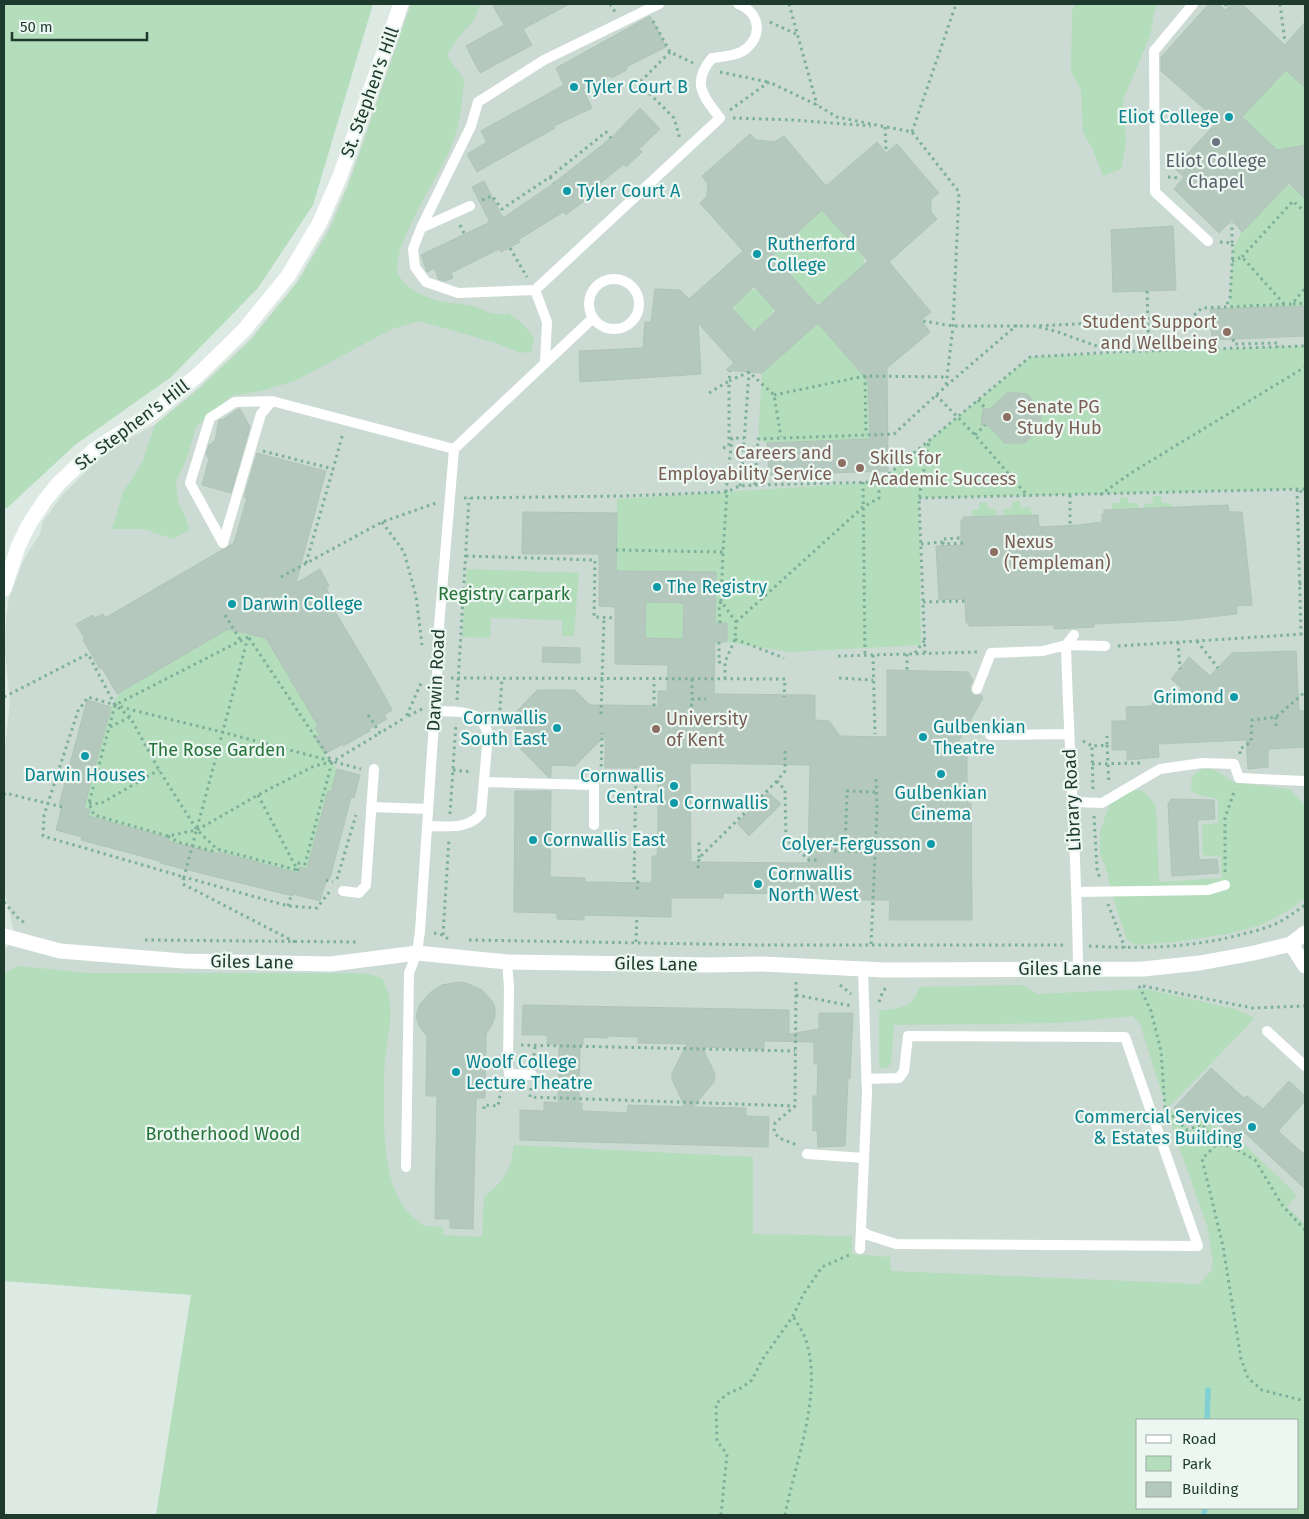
<svg xmlns="http://www.w3.org/2000/svg" width="1309" height="1519" viewBox="0 0 1309 1519" font-family="'Fira Sans',sans-serif">
	<style>
		.built { fill: #cbdad2 }
		.green { fill: #b4ddbb; fill-rule: evenodd }
		.lines { fill: none; stroke-linecap: round; stroke-linejoin: round }
		.stream { stroke: #81d0d3; stroke-width: 5.5 }
		.building { fill: #b5c8be; stroke: #afc4b9; fill-rule: evenodd }
		.path { stroke: #7cb09a; stroke-width: 3; stroke-dasharray: 2.5 4; stroke-linecap: butt }
		.service { stroke: #fff; stroke-width: 10 }
		.minor { stroke: #fff; stroke-width: 15 }
		.tertiary { stroke: #fff; stroke-width: 15 }
		.path-bridge { stroke: #7cb09a; stroke-width: 3; stroke-dasharray: 2.5 4; stroke-linecap: butt }
		.culture-dot { fill: #0f9aa8; stroke: #edf7f1; stroke-width: 2 }
		.worship-dot { fill: #6b7280; stroke: #edf7f1; stroke-width: 2 }
		.education-dot { fill: #8d6e63; stroke: #edf7f1; stroke-width: 2 }
		.labels { text-anchor: middle; stroke-width: 4.5; stroke-linejoin: round; paint-order: stroke }
		.culture-label { font-size: 18px; fill: #0d838f; stroke: #edf7f1; text-anchor: start }
		.street-label { font-size: 18px; fill: #1e3a2f; stroke: #edf7f1 }
		.worship-label { font-size: 18px; fill: #5b616d; stroke: #edf7f1 }
		.education-label { font-size: 18px; fill: #785e54; stroke: #edf7f1; text-anchor: start }
		.park-label { font-size: 18px; fill: #26733c; stroke: #edf7f1 }
	</style>
	<rect width="100%" height="100%" fill="#ddeae3"/>
	<path class="built" d="M410 4H1305V1417L1174 1350 4 1281V950L15 937 4 889V755L10 702 5 652 6 618 9 598 25 557 40 534 43 521 64 493 99 459 115 447 154 425 199 387 250 339 296 283 328 228 348 183Z"/>
	<path class="green" d="M4 4H373L313 205 258 288 171 377 75 445 7 508 4 507Z
		M411 4H480L474 20 458 38 447 55 464 80C462 103 460 126 451 147 440 174 390 248 398 273 405 291 432 300 449 303 457 303 465 304 472 306 485 310 494 317 508 313L522 323 534 338 531 353 518 352 496 343 419 321 390 330 295 381 261 391 231 396 196 427 187 457 176 482 178 502 185 516 189 530 173 539 143 529H112L123 492 142 463 155 425 200 388 251 340 297 283 330 229 349 184Z
		M1075 4H1158L1154 13 1150 36 1123 100 1126 143 1121 169 1103 176 1093 150 1083 132 1081 91 1071 71 1072 11Z
		M1284 71H1287L1305 88V143L1292 157 1285 158 1244 119V115Z
		M1287 185 1291 186 1305 199V306L1229 308 1233 249 1242 231Z
		M822 210 863 256 864 265 821 303H816L775 257V253Z
		M757 289 774 308 773 313 757 329H751L735 311V305L751 290Z
		M818 323 868 381 869 439 767 443 758 439 762 373Z
		M1305 346V489L919 498 921 645 791 652 727 642V623H715L716 572 616 571 617 499 879 482 1030 357Z
		M1152 496H1161L1162 503H1171V513L1145 514 1144 504 1153 503Z
		M1128 497V503H1138L1139 514H1112V503H1120V498Z
		M1020 501V508L1031 507V518H1020V515L1004 519 1003 509H1012V502Z
		M987 502 988 509H996L997 519H988L987 516H981L972 520 971 510H979V503Z
		M467 569 579 573 574 636H562V620L491 618 490 638 462 637Z
		M646 602 684 603 683 639 645 638Z
		M221 622 277 626 296 681 293 683 312 709 309 711 313 718 326 721 315 727 320 735 316 738 325 754 337 769 331 792 328 791 307 869 298 873 168 841 169 838 88 816 90 810 84 808 111 707 120 692Z
		M1206 768 1217 771 1233 782 1289 789 1305 805V898L1287 911 1261 925 1227 934 1175 942 1136 945 1127 940 1113 898 1105 865 1100 854V831L1110 804 1130 791 1140 790 1146 793 1156 805 1159 882 1221 878V857L1203 855 1202 825 1218 823V799L1196 794 1191 789C1190 777 1195 771 1206 768Z
		M19 966 87 973H364L382 978C397 1007 388 1030 385 1061 384 1072 384 1084 384 1095 384 1131 383 1182 407 1211 411 1216 418 1221 424 1226L443 1227V1235L482 1237 484 1197C504 1180 511 1172 514 1145L753 1157V1234L852 1236V1254L890 1257 891 1271 1199 1284 1211 1271 1213 1261 1207 1226 1175 1135 1140 1024 1133 1016 1057 1023 894 1025 891 1064 886 1068 879 1067V1011C901 1007 910 1010 920 987L1024 985 1037 994 1147 989 1235 1009 1255 1018 1169 1107 1190 1131 1204 1115 1238 1147 1242 1142 1297 1195 1287 1207 1305 1224V1515H156L191 1295 4 1281V973ZM1298 1420V1508H1138V1420Z"/>
	<g class="lines">
		<path class="stream" d="M1207 1420 1208 1390
			M1204 1515 1205 1508"/>
	</g>
	<path class="building" d="M492 4H569L523 29 532 45 480 73 466 46 504 25Z
		M1209 4H1219L1225 10 1232 4H1242L1285 45 1305 22V88L1286 70 1242 117 1277 150 1305 145V199L1289 183 1242 232 1232 220 1219 233 1174 189 1184 177 1174 168 1218 121 1161 71V57Z
		M650 16 666 47 626 67 627 70 611 78 609 76 583 89 592 108 554 126 555 128 477 172 467 154 487 142 481 131 564 85 556 68Z
		M640 108 660 129 639 149 642 152 626 167 624 164 582 198 584 201 566 215 563 212 518 240 520 242 501 252 499 249 451 273 453 278 444 281 438 279 435 268 427 272 421 255 490 222 472 187 484 181 503 218 554 183 611 138Z
		M750 134 756 140 774 142 784 136 826 186 877 142 886 153 897 144 939 193 931 199V212L937 219 889 262 931 312 921 320 930 332 887 368 888 471 769 475 767 443 870 439 868 381 818 323 762 373 726 370 734 363 698 323 701 374 580 382 579 351 643 348 645 322H651L655 289 680 290 689 299 743 251 700 203 707 196 708 184 702 176ZM822 210 868 261 818 306 773 255ZM754 286 776 311 754 332 732 308Z
		M1173 226 1176 290 1113 292 1111 230Z
		M1305 306V336L1212 340 1210 309Z
		M1008 392 1027 394 1041 409V428L1025 443H1004L989 426 981 425 983 409H990Z
		M238 409H240L250 427 231 493 202 485 209 459 206 454 209 445 215 441 219 420H222Z
		M257 453 326 471 296 583 320 569 329 586 326 588 330 596 327 598 377 682 392 710 384 715 387 719 369 729 370 731 343 746 344 743 325 754 315 738 320 735 315 728 318 726 266 638 228 629 117 694 102 668 100 669 83 640 85 639 76 624 93 615 95 618 103 614 105 618 234 543 247 498 244 497Z
		M1228 505 1229 512H1242L1252 605 1236 606 1237 614 1183 620 1094 624V627L1054 629V625L969 626V623H966L965 599 939 600 936 546 961 545V520H963V517L1038 515 1039 527 1078 525 1102 522V514H1104V510Z
		M523 512 617 513 616 571 716 572 715 623H727V642H715L714 694 815 695V720L829 721 840 736 887 737V670L968 672 973 680 970 687 971 693 975 696 981 695 983 698 956 746H967V803H971L972 920H889L890 900H821V894L723 893V898H671V917L584 915V920L557 919V913L514 912 515 791H551L550 877 585 878V882L652 883V856H657L658 832V768H605V736L575 766 551 765V777H548L516 744 517 711 537 690H575L590 705H607L658 706V691H667L668 665 615 664V607L599 606V554H522ZM646 602 684 603 683 639 645 638ZM690 763 810 765 808 863 691 862Z
		M543 647 580 648V663L542 662Z
		M1296 651 1299 711H1305V747L1268 749V767L1248 769 1246 740 1158 744 1159 757 1127 760V750H1112V721H1127L1126 707 1152 706V703H1167L1182 688 1171 679 1189 657 1210 676 1232 653Z
		M87 700 111 707 84 808 90 810 88 816 169 838 168 841 219 854V852L298 873 300 867 307 869 328 791 331 792 337 769 360 775 354 798 351 797 330 878H327L320 901 293 894V896L160 863V861L81 840 82 837 56 830 62 806 59 805Z
		M768 792 781 804 749 836 737 823Z
		M1171 799 1214 800 1215 819 1197 820 1199 860 1217 859 1219 873 1172 876 1168 804Z
		M458 982 466 983 482 990 492 1001 495 1008V1016L492 1025 486 1034 485 1098H476L473 1229 450 1228V1219H435L437 1096H426L427 1036 419 1026 416 1016 420 1004 431 992 442 985Z
		M523 1005 789 1010V1034L819 1029V1013H853L850 1079 848 1078 845 1146 818 1147 817 1130 813 1131V1096H817L818 1064H814V1042L764 1041V1049L702 1047 715 1074 714 1082 693 1107 746 1108V1116L769 1117 768 1147 520 1140V1110L544 1111V1102L558 1103 559 1044H547V1035H522ZM607 1036 638 1037V1043L687 1044 672 1073V1079L685 1107 628 1105 627 1113 582 1111V1103H579L580 1045H583V1037L607 1038Z
		M1211 1068 1244 1098 1247 1096 1263 1109 1289 1081 1305 1096V1101L1278 1131 1305 1155V1189L1245 1133 1238 1141 1205 1111 1192 1124 1174 1108Z"/>
	<g class="lines">
		<path class="path" d="M610 4 615 12
			M789 4 817 105
			M1226 4V6
			M1280 4 1285 42
			M653 21 670 52 693 63
			M770 22 798 35
			M670 52 639 83 674 118 680 139
			M720 72 768 82
			M730 110 769 82 817 105 837 117 912 132 959 192 953 326 946 386
			M733 118 793 120 871 126
			M885 127 886 149
			M912 132 956 4
			M550 177 554 183
			M1168 177 1181 178
			M482 200 492 196 502 209 550 177 606 132 611 138
			M460 225 465 235
			M1220 242 1232 243 1233 249 1230 298 1226 306
			M1232 243V223
			M510 248 527 277
			M1242 257 1293 201 1305 212
			M1232 261 1242 257 1284 304
			M1293 304 1305 303
			M923 321 953 326H1036L1191 318 1202 308 1292 304 1305 288
			M1039 327 1058 332 1113 352
			M1233 339 1234 344 1277 343 1279 347
			M865 376 866 435
			M709 393 729 381 730 371
			M774 395 865 376 948 377
			M936 395 975 435 1027 495
			M978 400 986 409
			M975 435 985 425
			M723 448 729 446V381L749 372 774 395 781 437
			M263 451 333 469 343 433
			M863 482 865 655
			M755 485 758 439 894 434 946 386 1017 325
			M740 486 742 471
			M1070 495V525
			M1100 495 1131 473 1305 367
			M464 498 625 496 726 492 740 486 755 485 879 482 1030 357 1115 352 1305 346
			M919 498 1305 489
			M382 522 404 552 416 596 422 645
			M943 542V544L965 543
			M921 544 943 542V539L961 538
			M616 550 723 552
			M466 556 595 560 594 617 615 618
			M306 563 333 469
			M281 577 382 522 436 503
			M1299 584 1305 583
			M923 602 968 601
			M225 615 241 641
			M736 622 863 507 879 498V482
			M720 623 719 606 721 601
			M1301 635 1297 489 1305 494
			M248 637 184 877 288 906 317 908 330 891
			M248 637 115 705 89 803 94 815 168 836 197 830 258 795 314 766 332 762 380 733
			M249 638 332 762 305 864 299 863 297 873
			M735 639 784 658
			M1197 641 1218 668
			M719 642V662H725
			M1178 642 1180 669
			M1118 646 1305 634
			M915 653 925 640
			M925 653 919 498 929 441
			M907 654V671
			M873 655 875 734
			M838 656 977 652
			M451 678 785 679 784 697
			M839 678 873 680
			M692 679V699H706
			M725 679V662L735 639 736 622 721 601 723 552 727 492
			M4 697 88 654 115 705 130 717 159 770 197 830 217 849 297 870
			M457 700 469 498
			M690 705H692V699
			M654 706V679
			M422 709 406 717 422 681
			M601 714 604 617
			M368 715 380 733 406 717
			M1276 717V728
			M499 723 502 678
			M110 727 130 717
			M1083 741 1092 746
			M1107 745 1109 784
			M785 751V771L777 781 785 790 786 839 809 860H818
			M1240 754V749L1251 742 1252 720 1276 717 1305 692
			M1092 764 1142 763
			M453 770 472 772
			M601 773 658 774
			M601 773 602 733
			M636 773 634 881 638 882 637 893
			M1093 789 1092 746 1107 745V736
			M875 792 847 791 845 851 876 852
			M4 795 5 793 62 807
			M258 795 297 869
			M89 803 100 804 159 770
			M450 814 456 723
			M1094 816 1097 869 1100 879
			M168 836 178 842 213 851 217 849
			M834 851H845
			M699 858V839
			M698 868 699 858 777 781
			M1225 872V818L1235 789
			M337 879 356 815
			M326 880 333 882
			M4 902 17 917 26 924
			M1108 904 1125 948
			M288 906 291 896
			M434 933 443 935 448 939
			M443 935 449 838
			M145 940 358 942
			M469 940 761 945H1065
			M295 942 183 884 184 877 43 836 44 815 78 711 88 697 132 710 222 732 361 769
			M636 942 637 916
			M871 944 877 811 876 775
			M1089 946C1142 949 1191 948 1243 934 1256 931 1271 927 1283 920 1291 915 1298 910 1305 905
			M796 982 795 1106 775 1123 774 1132 779 1138 797 1145
			M840 985 851 994
			M1139 986 1151 1011 1161 1051 1165 1108 1187 1130 1202 1124 1216 1145
			M1143 986 1252 1008 1305 1006
			M796 995 852 1006
			M879 1002 883 991 888 986
			M521 1045 795 1051
			M533 1062 535 1047
			M531 1088 530 1097 795 1106
			M484 1109V1105L498 1106 502 1084
			M1305 1230 1282 1205 1255 1160 1231 1146 1216 1145 1202 1159 1223 1246 1241 1359 1248 1378 1262 1390 1305 1401
			M721 1515 727 1454 717 1441 716 1404 727 1394 741 1388 752 1380 762 1360 793 1316 803 1295 822 1267 849 1255
			M785 1515C795 1463 822 1396 807 1344 805 1334 798 1325 793 1316"/>
		<path class="service" d="M1193 4 1154 51 1155 192 1208 241
			M421 228 470 206
			M589 304a25 25 0 1 1 50 0a25 25 0 1 1-50 0Z
			M535 290 458 293 426 282 415 267 413 249 421 228 471 126 478 102 544 60 659 4
			M545 361 547 322 535 290 720 118C703 96 691 83 712 58 721 57 735 56 743 51 764 37 760 12 738 4
			M272 401 261 414 223 543 190 483 210 418 235 402 272 401 454 449
			M1074 635 1066 645C1069 753 1077 861 1078 969
			M977 689 991 653 1043 651 1066 645 1105 646
			M990 735 1069 734
			M485 782 594 785V825
			M1073 802 1102 803 1160 769 1202 763 1234 764 1239 778 1305 781
			M371 807 428 809
			M427 826C447 826 467 830 481 814L488 735C482 708 457 712 435 711
			M343 891 359 893 366 885 374 769
			M1077 892 1208 890 1225 885
			M507 962 509 988 508 1065 509 1074 532 1075
			M1267 1031 1305 1066
			M807 1154 864 1158
			M406 1167 409 973 417 953 420 931 437 678 438 638 454 449 593 318
			M861 1230 868 1235 896 1244 1198 1246 1125 1037 908 1036 904 1071 899 1078 866 1079
			M860 1249 867 1093 863 969"/>
		<path class="minor" d="M4 936 60 951 183 961 331 964 417 953 507 962 708 965 762 964 884 970 1143 969 1200 963 1254 953 1291 944 1305 933
			M1291 944 1305 966"/>
		<path class="tertiary" d="M4 589 18 547 28 526 45 500 58 484 95 449 151 414 199 374 244 330 288 276 320 222 340 176 401 4"/>
		<path class="path-bridge" d="M1147 291 1149 351
			M742 471 749 372
			M726 492 732 438H744"/>
	</g>
	<g class="culture-dot">
		<circle cx="574" cy="87" r="5"/>
		<circle cx="1229" cy="117" r="5"/>
		<circle cx="567" cy="191" r="5"/>
		<circle cx="757" cy="254" r="5"/>
		<circle cx="657" cy="587" r="5"/>
		<circle cx="232" cy="604" r="5"/>
		<circle cx="1234" cy="697" r="5"/>
		<circle cx="557" cy="728" r="5"/>
		<circle cx="923" cy="737" r="5"/>
		<circle cx="85" cy="756" r="5"/>
		<circle cx="941" cy="774" r="5"/>
		<circle cx="674" cy="786" r="5"/>
		<circle cx="674" cy="803" r="5"/>
		<circle cx="533" cy="840" r="5"/>
		<circle cx="931" cy="844" r="5"/>
		<circle cx="758" cy="884" r="5"/>
		<circle cx="456" cy="1072" r="5"/>
		<circle cx="1252" cy="1127" r="5"/>
	</g>
	<circle class="worship-dot" cx="1216" cy="142" r="5"/>
	<g class="education-dot">
		<circle cx="1227" cy="332" r="5"/>
		<circle cx="1007" cy="417" r="5"/>
		<circle cx="842" cy="463" r="5"/>
		<circle cx="860" cy="468" r="5"/>
		<circle cx="994" cy="552" r="5"/>
		<circle cx="656" cy="729" r="5"/>
	</g>
	<g class="labels">
		<g class="culture-label">
			<text x="584" y="93">Tyler Court B</text>
			<text x="1219" y="123" text-anchor="end">Eliot College</text>
			<text x="577" y="197">Tyler Court A</text>
			<text x="767" y="250">Rutherford<tspan x="767" dy="21">College</tspan></text>
			<text x="667" y="593">The Registry</text>
			<text x="242" y="610">Darwin College</text>
			<text x="1224" y="703" text-anchor="end">Grimond</text>
			<text x="547" y="724" text-anchor="end">Cornwallis<tspan x="547" dy="21">South East</tspan></text>
			<text x="933" y="733">Gulbenkian<tspan x="933" dy="21">Theatre</tspan></text>
			<text x="85" y="781" text-anchor="middle">Darwin Houses</text>
			<text x="664" y="782" text-anchor="end">Cornwallis<tspan x="664" dy="21">Central</tspan></text>
			<text x="941" y="799" text-anchor="middle">Gulbenkian<tspan x="941" dy="21">Cinema</tspan></text>
			<text x="684" y="809">Cornwallis</text>
			<text x="543" y="846">Cornwallis East</text>
			<text x="921" y="850" text-anchor="end">Colyer-Fergusson</text>
			<text x="768" y="880">Cornwallis<tspan x="768" dy="21">North West</tspan></text>
			<text x="466" y="1068">Woolf College<tspan x="466" dy="21">Lecture Theatre</tspan></text>
			<text x="1242" y="1123" text-anchor="end">Commercial Services<tspan x="1242" dy="21">&amp; Estates Building</tspan></text>
		</g>
		<g class="street-label">
			<text transform="translate(370 92) rotate(-70)" y="6">St. Stephen's Hill</text>
			<text transform="translate(132 425) rotate(-37)" y="6">St. Stephen's Hill</text>
			<text transform="translate(436 680) rotate(-87)" y="6">Darwin Road</text>
			<text transform="translate(1072 800) rotate(-93)" y="6">Library Road</text>
			<text transform="translate(252 962) rotate(1)" y="6">Giles Lane</text>
			<text transform="translate(656 964) rotate(1)" y="6">Giles Lane</text>
			<text x="1060" y="975">Giles Lane</text>
		</g>
		<g class="worship-label">
			<text x="1216" y="167">Eliot College<tspan x="1216" dy="21">Chapel</tspan></text>
		</g>
		<g class="education-label">
			<text x="1217" y="328" text-anchor="end">Student Support<tspan x="1217" dy="21">and Wellbeing</tspan></text>
			<text x="1017" y="413">Senate PG<tspan x="1017" dy="21">Study Hub</tspan></text>
			<text x="832" y="459" text-anchor="end">Careers and<tspan x="832" dy="21">Employability Service</tspan></text>
			<text x="870" y="464">Skills for<tspan x="870" dy="21">Academic Success</tspan></text>
			<text x="1004" y="548">Nexus<tspan x="1004" dy="21">(Templeman)</tspan></text>
			<text x="666" y="725">University<tspan x="666" dy="21">of Kent</tspan></text>
		</g>
		<g class="park-label">
			<text x="504" y="600">Registry carpark</text>
			<text x="217" y="756">The Rose Garden</text>
			<text x="223" y="1140">Brotherhood Wood</text>
		</g>
	</g>
	<rect width="1309" height="1519" fill="none" stroke="#1e3a2f" stroke-width="10"/>
	<rect x="1136" y="1419" width="162" height="90" fill="#edf7f1" stroke="#9aaba3"/>
	<rect x="1146" y="1435" width="25" height="8" fill="#ffffff" stroke="#9aaba3"/>
	<text x="1182" y="1444" font-size="15" fill="#1e3a2f">Road</text>
	<rect x="1146" y="1456" width="25" height="15" fill="#b4ddbb" stroke="#9aaba3"/>
	<text x="1182" y="1469" font-size="15" fill="#1e3a2f">Park</text>
	<rect x="1146" y="1482" width="25" height="15" fill="#b5c8be" stroke="#9aaba3"/>
	<text x="1182" y="1494" font-size="15" fill="#1e3a2f">Building</text>
	<path d="M12 32v8h135v-8" fill="none" stroke="#1e3a2f" stroke-width="2.5"/>
	<text x="20" y="32" font-size="15" fill="#1e3a2f" stroke="#edf7f1" stroke-width="4" paint-order="stroke">50 m</text>
</svg>
